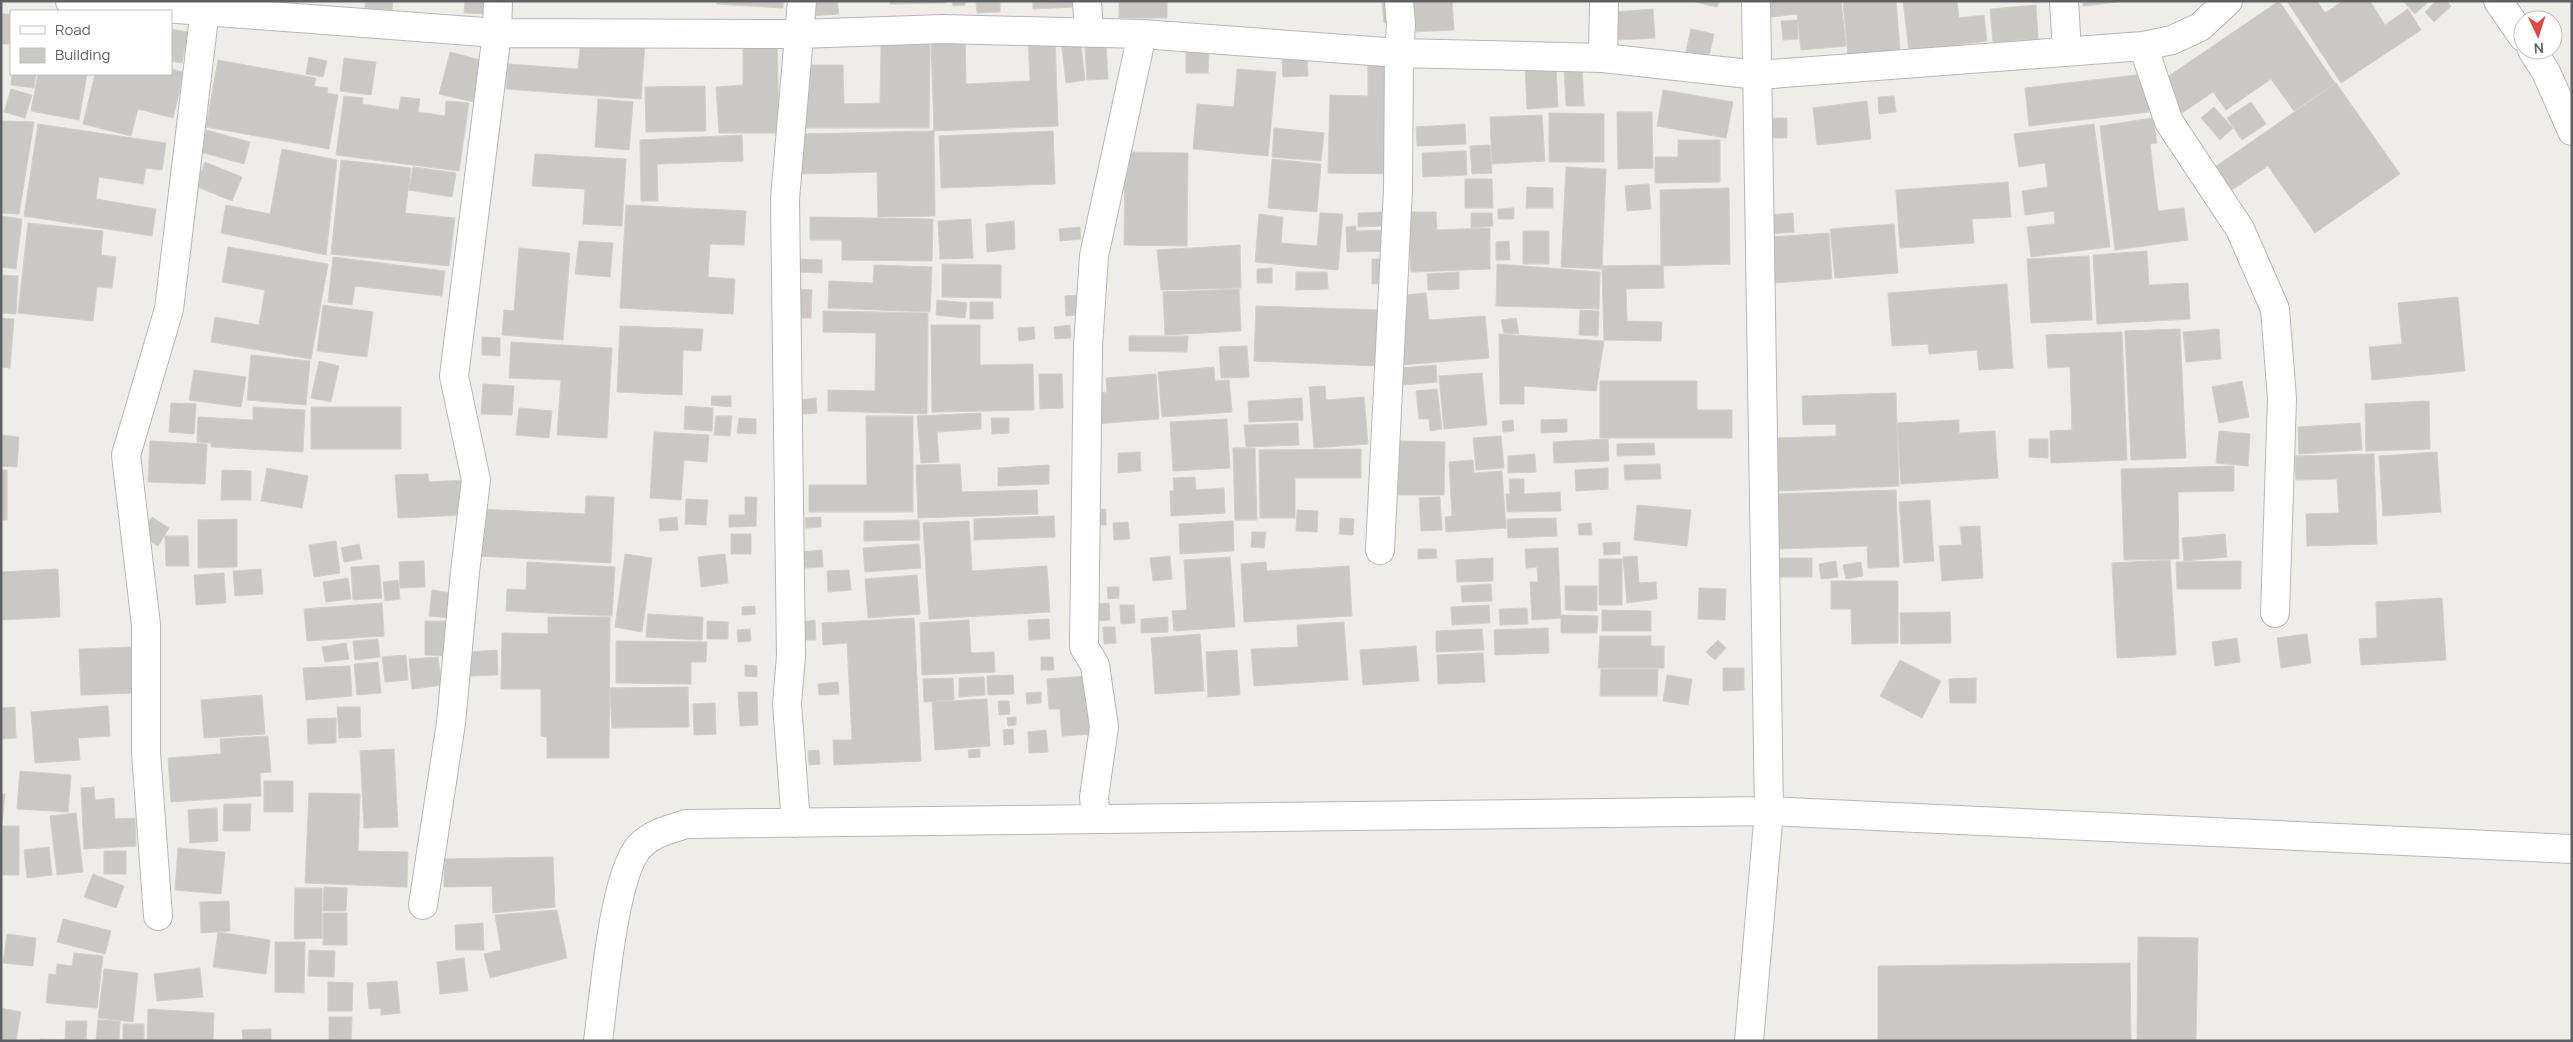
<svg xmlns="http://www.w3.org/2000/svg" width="2573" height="1042" viewBox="0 0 2573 1042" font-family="Manrope,sans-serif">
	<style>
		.building { fill: #cbc8c4; stroke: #d3cfc6 }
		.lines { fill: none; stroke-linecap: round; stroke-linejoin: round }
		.minor-casing { stroke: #b4b7ba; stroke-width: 30 }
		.minor { stroke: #fff; stroke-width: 28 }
	</style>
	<rect width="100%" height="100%" fill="#efede7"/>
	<path class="building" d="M365 1H393L392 10 365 8Z
		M465 1H492L491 14 464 13Z
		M717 1H783V8L717 4Z
		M837 1 839 14 810 16 809 2Z
		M890 1H946V3L890 4Z
		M952 1H965V5L953 6Z
		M976 1H1000V12L977 13Z
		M1033 1H1074V7L1033 9Z
		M1119 1H1167V18H1119Z
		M1410 1H1452L1454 30 1412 32Z
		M1691 1H1719L1717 7Z
		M1769 1H1841L1846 46 1801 50 1797 14 1771 17Z
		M1896 1 1901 61 1849 66 1843 2Z
		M1903 1H1957L1959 18 1984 15 1987 41 1909 51Z
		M2083 1H2117V2L2083 6Z
		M2279 1 2335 83 2294 111 2271 79 2226 110 2213 92 2182 113 2160 82Z
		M2287 1H2317L2325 13 2343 1H2370L2385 25 2408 9 2421 30 2341 83Z
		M2403 1H2429L2415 14Z
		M2436 1H2446L2451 6 2434 22 2425 12Z
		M1397 2 1398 22 1384 23 1382 3Z
		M2036 5 2038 39 1993 42 1990 9Z
		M1653 9 1655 38 1618 40 1616 12Z
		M1 14H11V44H1Z
		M1797 20 1798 39 1783 40 1781 21Z
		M171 29 188 32 182 63 171 61Z
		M1691 29 1714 34 1707 65 1684 60Z
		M1055 35 1058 126 934 131 931 39 965 38 966 84 1030 81 1028 36Z
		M581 37 645 42 641 99 506 89 508 64 578 69Z
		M1080 38 1085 80 1066 83 1061 40Z
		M777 42 779 133H719L716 87 743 85V43Z
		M881 44H930L929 128H803V65H843L844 104 880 103Z
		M1106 45 1108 79 1087 80 1085 47Z
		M450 52 484 61 474 102 439 94Z
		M1186 52H1209L1208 73H1186Z
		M1307 56 1308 76 1283 77 1282 57Z
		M309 57 327 61 323 77 306 74Z
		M344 58 376 62 371 95 340 91Z
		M218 60 316 78 314 86 328 88 327 93 338 95 329 149 206 127Z
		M1368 64H1397L1395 174 1328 173 1330 95 1368 96Z
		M1556 65 1558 107 1527 109 1525 66Z
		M1582 66 1584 106H1566L1564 67Z
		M171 69 184 72 173 118 138 109 131 136 83 124 95 74H171Z
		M1237 69 1276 72 1268 156 1193 149 1197 104 1234 107Z
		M12 74H36L34 88 11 85Z
		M38 74H87L79 120 31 111Z
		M2144 74 2149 112 2029 126 2025 88Z
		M2336 83 2400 174 2315 233 2268 166 2232 190 2215 167Z
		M705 86 706 131 646 132 645 87Z
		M11 89 32 95 25 118 4 112Z
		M1663 90 1733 102 1726 138 1657 126Z
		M344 96 363 98 362 104 399 110 401 97 420 99 418 112 445 116 446 101 469 103 459 171 336 155Z
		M1894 96 1896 112 1879 114 1878 97Z
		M598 99 633 102 629 150 595 147Z
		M1867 101 1871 139 1817 145 1813 108Z
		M2251 102 2266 124 2242 140 2227 118Z
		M2214 107 2233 128 2220 140 2201 118Z
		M1617 112H1652L1653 168 1618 169Z
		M1549 113 1604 114V162H1549Z
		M1542 115 1545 161 1492 164 1490 117Z
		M1768 118H1787V138H1768Z
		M2153 118 2157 143 2150 144 2158 211 2184 208 2188 240 2115 250 2100 126Z
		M1 121 34 122 19 214 1 213Z
		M38 124 166 143 162 170 146 168 143 184 99 177 96 199 156 209 152 236 24 216Z
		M1465 124 1466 144 1417 146 1416 127Z
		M2094 124 2110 247 2031 257 2027 227 2055 224 2054 211 2025 215 2022 191 2048 187 2045 163 2019 167 2014 134Z
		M1274 128 1324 133 1321 161 1272 157Z
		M206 130 250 142 244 164 200 152Z
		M934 131 935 216 878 217 877 172 800 174V134Z
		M1053 131 1055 184 941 188 939 136Z
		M742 135 743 161 657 164 658 201H641L640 140Z
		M1678 140H1720V182L1655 183V157H1678Z
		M1490 145 1492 173 1472 174 1470 146Z
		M282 149 337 160 326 255 221 233 226 205 270 214Z
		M1466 151 1467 175 1423 177 1422 153Z
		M1125 152 1188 153 1187 246 1124 245Z
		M535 154 626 159 622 226 583 224 585 189 532 186Z
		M1272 159 1321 164 1317 212 1268 208Z
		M341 160 411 168 405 213 455 218 449 266 331 254Z
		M205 162 242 177 232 201 195 186Z
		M413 167 456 173 452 197 409 190Z
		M1566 167 1606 169 1602 269 1561 267Z
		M1465 179H1492L1493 208H1465Z
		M2008 182 2011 217 1972 219 1974 243 1900 248 1896 190Z
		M1649 184 1651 209 1627 211 1625 186Z
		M1527 187 1553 188V208H1526Z
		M1729 188 1730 264 1661 266 1660 190Z
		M626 205 746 211 744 245 710 244 708 277 735 279 733 314 620 308Z
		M1514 208V219H1498V209Z
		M1383 212V226L1358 227V213Z
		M1409 212H1436L1437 230 1490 228V269L1411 272Z
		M1320 213 1343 214 1338 270 1255 262 1259 214 1283 217 1281 243 1317 246Z
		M1471 213H1492L1493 226 1471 228Z
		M1793 213 1794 232 1769 234 1768 215Z
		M1 216 22 219 16 269 1 267Z
		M810 217 933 219 932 261 842 260V240H810Z
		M971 219 973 258 940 259 938 221Z
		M1014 221 1015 249 987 252 986 224Z
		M28 223 103 231 101 255 116 257 112 288 97 287 93 321 18 313Z
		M1894 224 1898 273 1835 278 1830 229Z
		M1356 226V231L1390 230 1391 251 1347 252 1346 227Z
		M1080 227 1081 239 1060 241 1059 229Z
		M1523 231H1549V264H1523Z
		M1829 233 1832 279 1773 283 1770 237Z
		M579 241 613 243 610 277 575 274Z
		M1509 241 1510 260H1496V242Z
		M1240 245 1241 288 1161 290 1157 250Z
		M228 247 328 264 311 359 211 342 215 317 259 325 265 290 222 282Z
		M519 248 570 253 563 340 502 335 504 310 514 311Z
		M2147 251 2149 285 2188 283 2190 319 2097 324 2093 255Z
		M2089 256 2092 320 2031 323 2027 259Z
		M333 257 445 271 442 296 355 286 352 305 328 302Z
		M798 259 822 260V273L798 272Z
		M1372 259H1386L1387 283 1372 284Z
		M942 264 1001 265V298L942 297Z
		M1497 264 1600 272 1599 309 1496 306Z
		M874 265 932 267 930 312 828 308 829 281 873 283Z
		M1663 265 1664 288 1626 289 1627 321 1662 322 1661 341 1604 340 1602 266Z
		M1272 268V283H1257V269Z
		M1296 272H1327L1328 289 1296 290Z
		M1459 272V289L1428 290 1427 274Z
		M1 275 18 276 16 314 1 313Z
		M2007 284 2013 368 1979 370 1977 350 1929 354 1928 344 1892 346 1888 293Z
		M795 289 812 290 811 318H793Z
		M1239 289 1241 331 1165 335 1163 292Z
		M1426 293 1429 320 1485 316 1489 358 1400 365 1395 296Z
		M1079 295 1081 315 1066 316 1065 296Z
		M2458 297 2465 371 2372 380 2369 347 2402 344 2398 303Z
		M937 300 967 303 965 318 936 315Z
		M970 302H993V319H970Z
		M323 305 373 312 367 357 317 351Z
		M1256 306 1380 310 1377 366 1254 361Z
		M1580 310 1599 311 1598 336 1579 335Z
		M823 311 928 313 927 414 828 411V390L875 391 876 333 823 332Z
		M1 318 14 319 10 368 1 367Z
		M1516 318 1519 334 1504 333 1501 320Z
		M931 325H980V365L1033 364 1034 410 932 412Z
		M1070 325 1071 338 1055 339 1054 327Z
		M620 326 703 329 701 351 683 350 682 395 617 392Z
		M1034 327 1035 339 1019 341 1018 328Z
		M2180 329 2186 458 2131 460 2125 331Z
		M2219 329 2221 359 2186 362 2183 332Z
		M2122 332 2127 460 2051 463 2050 431 2072 430 2070 367 2048 368 2046 335Z
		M1499 334 1604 341 1596 391 1524 386V404H1500Z
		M1129 336H1188L1187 352 1129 351Z
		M482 337 500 338V356L482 355Z
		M511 342 612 348 607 438 557 435 561 380 509 378Z
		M1247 346 1249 377 1221 378 1219 347Z
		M251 355 310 361 306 405 247 400Z
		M319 361 339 366 331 402 311 398Z
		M1436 365 1437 382 1403 385 1402 368Z
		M1214 367 1215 381 1229 380 1232 412 1162 417 1158 372Z
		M194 370 246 377 241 407 189 400Z
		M1482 373 1487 425 1444 429 1439 376Z
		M1039 374H1062L1063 408 1040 409Z
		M1156 374 1159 419 1095 424 1093 394 1107 392 1106 378Z
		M1600 381H1697V410H1732V438H1600Z
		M2242 381 2249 417 2219 423 2212 387Z
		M483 384 514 386 512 415 481 414Z
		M1325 386 1326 400 1364 397 1368 444 1314 448 1309 387Z
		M1437 389 1442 429 1430 431 1429 419H1419L1416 391Z
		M1896 393 1899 486 1777 491 1775 438 1836 436V424L1803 425 1802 396Z
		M712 396H731V407L711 405Z
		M816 398 817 413 803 414 802 400Z
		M1302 398 1303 420 1249 422 1248 401Z
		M2429 401 2430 449 2366 451 2365 404Z
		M171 403 196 404 194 434 169 432Z
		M685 406 713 408 712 431 684 429Z
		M253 407 305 410 303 452 211 447V443L197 442 198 417 253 420Z
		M311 407H401V449H311Z
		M519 408 552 411 549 438 516 435Z
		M981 413V429L937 432 939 462 921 463 917 416Z
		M716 416H732L730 436 714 435Z
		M866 416H913V512H809V485H867Z
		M739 418 756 419V434L737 433Z
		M991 418H1009V433L992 434Z
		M1227 419 1230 468 1173 471 1170 422Z
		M1567 419V432L1541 433V420Z
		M1513 420 1514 431 1503 432 1502 421Z
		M1959 420V433L1995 431 1998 478 1901 484 1897 423Z
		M1298 423 1299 445 1246 447 1244 425Z
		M2360 423 2362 450 2299 454 2298 427Z
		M2219 431 2250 434 2248 466 2216 463Z
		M654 432 709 435 707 462 684 460 681 500 650 498Z
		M1 435 19 437 17 467 1 466Z
		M1501 436 1504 468 1476 470 1473 438Z
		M1608 439 1609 461 1554 463 1553 442Z
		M2029 439H2048V458L2029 457Z
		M150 441 207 444 205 484 148 482Z
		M1398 441 1445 442 1444 495H1398Z
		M1654 443 1655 455 1617 456V444Z
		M1233 448H1255L1257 520H1235Z
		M1361 449V478H1295V518H1260L1259 450Z
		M1140 452 1141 471 1118 473V453Z
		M2437 452 2441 512 2383 516 2379 456Z
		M1535 454 1536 472 1508 473V456Z
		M2374 454 2377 544 2307 546 2306 514 2339 513 2337 479 2296 480 2295 456Z
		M1473 460 1474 473 1502 471 1506 528 1446 532 1445 517 1452 516 1449 462Z
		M960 464 962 492 1037 490 1038 514 918 518 916 465Z
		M1660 464 1661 479 1625 480 1624 465Z
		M1049 465V484L998 486V468Z
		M2234 466V491L2178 492 2179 559 2124 560 2121 469Z
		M267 468 308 476 302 508 261 501Z
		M1608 468V489L1576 491 1575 470Z
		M1 470H7V520H1Z
		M222 470 251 471V500H221Z
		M428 474 429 482 464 480 466 515 398 518 395 475Z
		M1195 477 1196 490 1224 488 1225 513 1171 516 1170 491H1174L1173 478Z
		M1509 479H1524V494L1560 492 1561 511 1507 512 1506 494H1510Z
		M1896 490 1899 567 1868 568 1867 546 1778 549 1776 494Z
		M586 496 614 497 611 563 478 556 480 509 585 514Z
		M745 497H757L756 526 729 527V515H745Z
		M1440 497 1442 530 1421 531 1419 498Z
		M686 499 708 500 706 525 685 524Z
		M1930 500 1934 561 1904 563 1899 502Z
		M1637 505 1691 510 1687 546 1634 540Z
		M1106 509V525H1095L1094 510Z
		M1297 510 1318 511 1317 532 1296 531Z
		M1054 516 1055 537 974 540V519Z
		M152 517 169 528 158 546 140 535Z
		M677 517 678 530 660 531 659 519Z
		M821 517V527L806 528 805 518Z
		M1340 518 1354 519 1353 535 1339 534Z
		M1556 518 1557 536 1508 538 1507 519Z
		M237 519V567L198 568V520Z
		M919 520 920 540 864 541V521Z
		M969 521 972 571 1047 566 1050 612 929 619 923 523Z
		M1233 521 1234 551 1180 554 1179 524Z
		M1128 522 1130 539 1114 540 1113 523Z
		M1591 523 1592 535H1579L1578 524Z
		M1980 526 1983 578 1942 581 1939 546 1962 545 1960 527Z
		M1252 532H1266L1264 548 1251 547Z
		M731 534H751V554H731Z
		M2225 534 2227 557 2184 561 2182 538Z
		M165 536H188L189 566H166Z
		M336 541 340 573 314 577 309 545Z
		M1620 542V554L1604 555 1603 543Z
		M359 544 362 559 344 562 341 548Z
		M919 544 921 568 865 572 863 548Z
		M1558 548 1561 618 1532 620 1530 582H1538L1537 567 1526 568 1525 549Z
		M1418 549H1436L1437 558 1418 559Z
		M822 550 823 567 803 568 802 552Z
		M625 554 652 558 642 632 615 627Z
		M725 554 728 583 701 587 698 557Z
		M1170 556 1172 579 1153 581 1150 558Z
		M1637 556 1639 583 1656 582 1657 599 1627 603 1623 557Z
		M1230 557 1235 627 1174 631 1172 611 1187 610 1184 560Z
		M1493 558V581L1457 582 1456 560Z
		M1775 558H1812V577H1775Z
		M1599 559H1622V605H1599Z
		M2170 560 2176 655 2117 658 2112 563Z
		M424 561 425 587 400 588 399 562Z
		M1836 561 1838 577 1821 579 1819 564Z
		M2241 561V589H2177L2176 562Z
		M527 562 615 567 612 616 506 611 507 589 526 590Z
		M1266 562 1267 571 1349 566 1352 616 1244 622 1241 564Z
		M1861 562 1863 576 1846 579 1843 565Z
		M379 565 382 598 353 600 351 567Z
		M58 569 60 617 1 620V572Z
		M261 569 263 594 235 596 233 571Z
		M849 570 851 590 828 592 827 571Z
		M224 573 226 603 196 605 194 575Z
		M917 575 920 614 868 618 865 579Z
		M348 578 351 599 326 602 323 582Z
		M398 580 400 599 385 601 383 582Z
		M1831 581H1898V643L1852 644 1851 609H1831Z
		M1491 584 1492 601 1462 602 1461 586Z
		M1565 586H1597V611L1565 610Z
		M1107 587H1119V598L1108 599Z
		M1699 588 1726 589 1725 620 1698 619Z
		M432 590 451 593 449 618 429 616Z
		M2442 598 2446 660 2361 665 2359 639 2377 638 2376 602Z
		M382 603 384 636 307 641 304 609Z
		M1109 603 1110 620 1096 621 1095 604Z
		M1120 605H1134L1135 623 1121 624Z
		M1489 605 1490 623 1452 625 1451 607Z
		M755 606V614L742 615V607Z
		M1527 608 1528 624 1500 625 1499 609Z
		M1602 610 1651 611V631H1602Z
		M1950 612 1951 643 1901 644 1900 613Z
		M648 614 703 617 702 640 646 637Z
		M1561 615 1598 616 1597 633H1561Z
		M548 617H610L609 758H547V737L541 736V689H501L502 633 548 634Z
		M1168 617V632L1141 633V619Z
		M914 618 921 761 834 765 833 740H852L847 643 823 645 822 623Z
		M1049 619 1050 639 1029 640 1028 620Z
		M815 620 816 640H803L802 622Z
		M969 620 971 653 994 652 995 672 922 675 920 623Z
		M425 621H448V656L425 655Z
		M707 621 728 622V639H707Z
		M1344 622 1348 680 1254 686 1251 649 1298 647 1297 625Z
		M1103 627H1115L1116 643 1104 644Z
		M1548 628 1549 653 1495 655 1494 630Z
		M750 629 751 641 738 642 737 630Z
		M1482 629 1484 650 1436 652V631Z
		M1200 634 1204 691 1155 694 1151 638Z
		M2307 634 2311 663 2281 668 2277 638Z
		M1600 636H1651V646H1664V668H1598Z
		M2237 638 2240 662 2215 666 2212 642Z
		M378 639 380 657 355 660 353 641Z
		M1718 640 1726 648 1715 660 1706 652Z
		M616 641 707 642 706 662H691V684L616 683Z
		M346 643 349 659 325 662 322 647Z
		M1416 646 1419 681 1363 685 1360 650Z
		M132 647 133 693 81 695 79 649Z
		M497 650 498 675 470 676 469 652Z
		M1237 650 1240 695 1208 697 1206 652Z
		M1483 653 1485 682 1438 684 1437 655Z
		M406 655 408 680 385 682 382 657Z
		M438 657 442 685 412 689 409 659Z
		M1041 657H1053L1054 670H1041Z
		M1900 660 1941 681 1922 718 1880 696Z
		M378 662 381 693 357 695 354 664Z
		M745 665 757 666V677L745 676Z
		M350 666 352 696 306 700 303 668Z
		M1723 668H1744V690L1723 691Z
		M1601 669H1658L1657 696H1600Z
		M1013 675 1014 694 988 695 987 676Z
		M1667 675 1692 679 1688 705 1663 701Z
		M1086 676 1090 734 1062 736 1060 709H1049L1047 679Z
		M984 677 985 695 959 697V678Z
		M953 678 954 700 924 702 923 679Z
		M1976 678V703H1950L1949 679Z
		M838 682 839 694 819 695 818 684Z
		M688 687 689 727 612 728 610 688Z
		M738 692H757L758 725 740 726Z
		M1041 692V703L1027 704 1026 693Z
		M262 695 265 734 204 738 201 700Z
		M987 699 990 746 935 750 932 702Z
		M998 701H1009L1010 714 999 715Z
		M715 703 716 734 694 735 693 704Z
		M108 706 110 736 78 738 80 760 35 763 31 712Z
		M15 707 16 738 1 739V708Z
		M337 707H360L361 737 339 738Z
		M1016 717V725L1008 726 1007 718Z
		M336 718V743L308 744 307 719Z
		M1013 729 1014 744 1004 745 1003 730Z
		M1046 730 1048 752 1029 753 1028 732Z
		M268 736 271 772 260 773 261 796 171 802 168 758 221 754 220 739Z
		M394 749 398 827 364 828 360 751Z
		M980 749V757L969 758 968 750Z
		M819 750 820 764 809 765 808 751Z
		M20 771 71 775 68 812 17 809Z
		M264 781H293V812H264Z
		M94 787 95 800 114 798 115 819 135 818 136 846 84 849 81 788Z
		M309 793 360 794 358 851 408 852 407 887 305 883Z
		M1 794H5L2 823H1Z
		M224 804H251L250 831H223Z
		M217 808 218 841 190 843 188 810Z
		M76 813 83 872 57 875 50 816Z
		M1 826H19V875H1Z
		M49 847 52 875 27 878 24 850Z
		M178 848 225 852 221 894 175 890Z
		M104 851H126V874H104Z
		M553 857 555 907 493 913 492 886 444 887V859Z
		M93 874 124 886 116 908 84 897Z
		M324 887 347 888 346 911H323Z
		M295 888H322V938L294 939Z
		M229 901 230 931 201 933 200 902Z
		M557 910 567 958 490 978 484 954 501 950 495 915Z
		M323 913H347V945H323Z
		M63 919 111 931 105 954 57 942Z
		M483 923 484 950H456L455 925Z
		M218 932 270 940 266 974 213 967Z
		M7 934 36 938 33 966 3 963Z
		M2138 937 2198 938 2196 1041H2137Z
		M275 942H305L304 993 275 992Z
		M309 950 335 951 334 977 308 976Z
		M74 953 103 956 97 1008 46 1003 49 974 56 975 57 964 72 966Z
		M464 958 468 991 440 994 437 962Z
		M2130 963 2131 1041H1878V966Z
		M200 968 203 997 157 1001 154 974Z
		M104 969 138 973 133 1022 98 1018Z
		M397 981 400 1013 381 1015V1008L369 1009 367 983Z
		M328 982 353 983 352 1011H328Z
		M1 1008 21 1012 16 1041H1Z
		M148 1009 214 1013 213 1041H147Z
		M329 1017H352L351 1041H329Z
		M98 1020 120 1021 119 1041H96Z
		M66 1021H87L86 1041H40V1039L65 1040Z
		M123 1024H144V1041H123Z
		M271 1029V1041H243L242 1030Z"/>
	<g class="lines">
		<defs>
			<path id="minor" d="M70 1 497 33 799 34 943 29 1142 34 1399 53 1603 58 1758 75 2143 46 2172 40 2200 27 2228 1
				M1087 1 1089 33
				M2064 1 2067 52
				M2498 1 2523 37
				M2143 46 2169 122 2240 229 2275 309 2282 399 2275 613
				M2532 50 2546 72 2572 131
				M1603 58 1604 1
				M1380 550 1398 189 1399 53 1401 25 1399 1
				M1096 819 1094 797 1104 727 1095 665 1084 647 1088 346 1094 256 1142 34
				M796 823 787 704 791 656 785 199 802 1
				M423 905 451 723 465 572 476 480 454 376 497 33 498 1
				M158 916 146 752V625L126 455 169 309 206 1
				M598 1041C604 998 613 877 639 847 652 833 668 830 686 824L1769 811 2572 849
				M1749 1041 1769 811 1756 1"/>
		</defs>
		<use href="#minor" class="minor-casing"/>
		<use href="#minor" class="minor"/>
	</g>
	<rect width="2573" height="1042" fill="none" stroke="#5e6266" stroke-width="5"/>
	<rect x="10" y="10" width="162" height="65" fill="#ffffff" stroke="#bfc0c2"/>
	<rect x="20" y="26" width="25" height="8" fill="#ffffff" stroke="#bfc0c2"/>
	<text x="55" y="35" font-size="15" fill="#5e6266">Road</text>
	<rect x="20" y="48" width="25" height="15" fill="#cbc8c4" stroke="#bfc0c2"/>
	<text x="55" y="60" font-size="15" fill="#5e6266">Building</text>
	<g transform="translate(2538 35) rotate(176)"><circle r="24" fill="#ffffff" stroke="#bfc0c2"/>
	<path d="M0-4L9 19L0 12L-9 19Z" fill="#db4941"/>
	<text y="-8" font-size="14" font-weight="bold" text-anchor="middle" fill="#5e6266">N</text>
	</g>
</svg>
